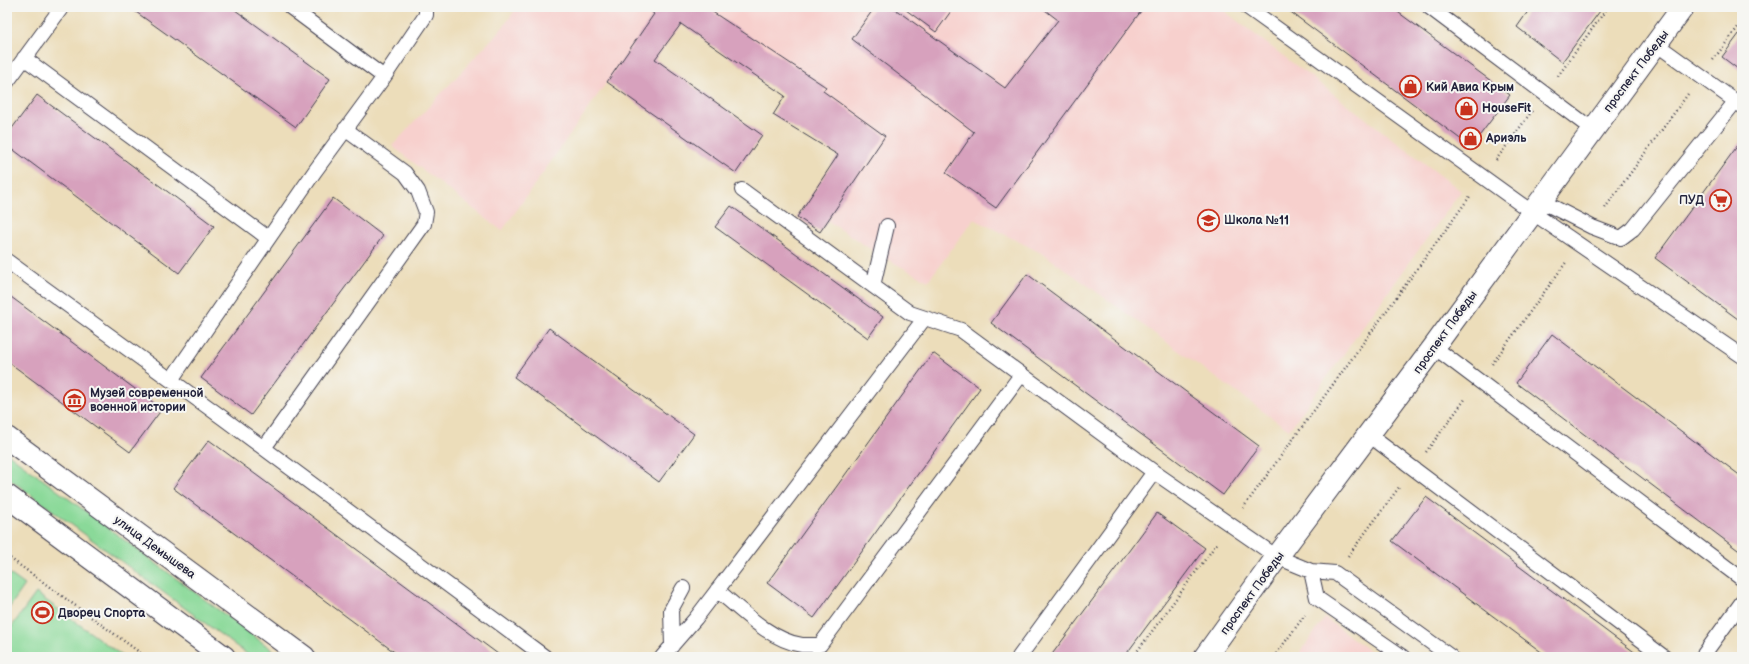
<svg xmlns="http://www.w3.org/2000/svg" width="1749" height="664" viewBox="0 0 1749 664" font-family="'Balsamiq Sans',sans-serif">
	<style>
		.built { fill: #f7d0cd }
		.green { fill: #8ad999; stroke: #567e6a }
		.building { fill: #d7a1bd }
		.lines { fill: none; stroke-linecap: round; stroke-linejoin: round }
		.service-casing { stroke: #403e4e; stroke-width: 16 }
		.tertiary-casing { stroke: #403e4e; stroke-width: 24 }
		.path { stroke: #403e4e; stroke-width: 2.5; stroke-dasharray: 1 3; stroke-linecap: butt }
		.service { stroke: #fff; stroke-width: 14 }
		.tertiary { stroke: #fff; stroke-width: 22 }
		.labels { text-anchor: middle; stroke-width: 4; stroke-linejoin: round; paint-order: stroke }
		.street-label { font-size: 12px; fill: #22223b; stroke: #f6f6f2 }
		.poi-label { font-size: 12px; font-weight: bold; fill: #22223b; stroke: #f6f6f2; text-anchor: start }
	</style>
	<rect width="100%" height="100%" fill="#f6f6f2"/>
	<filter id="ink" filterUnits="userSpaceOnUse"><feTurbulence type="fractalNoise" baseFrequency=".025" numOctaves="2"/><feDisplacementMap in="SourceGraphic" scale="8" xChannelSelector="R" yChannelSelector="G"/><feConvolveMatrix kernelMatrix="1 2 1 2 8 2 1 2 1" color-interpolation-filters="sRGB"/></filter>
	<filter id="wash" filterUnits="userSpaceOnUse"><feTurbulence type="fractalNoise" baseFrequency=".012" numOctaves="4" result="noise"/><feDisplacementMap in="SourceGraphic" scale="16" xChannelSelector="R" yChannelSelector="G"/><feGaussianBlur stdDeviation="0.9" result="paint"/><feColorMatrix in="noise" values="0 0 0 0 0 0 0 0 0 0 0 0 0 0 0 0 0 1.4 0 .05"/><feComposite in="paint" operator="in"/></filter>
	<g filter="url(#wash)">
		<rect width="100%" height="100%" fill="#ecddba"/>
		<path class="built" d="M517 7H1219L1461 191 1289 430 1045 255 974 219 928 281 881 256 828 221 872 154 682 24 655 59 633 45 502 231 392 146 504 26Z
			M1325 618 1378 657H1297Z"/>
		<path class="green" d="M7 453 282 657H251L7 477Z
			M7 572 25 585 7 611Z
			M36 593 124 657H7V633Z"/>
		<g id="blocks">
			<path class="building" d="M129 7H231L330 79 296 127Z
				M645 7H705L826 87 823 91 885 136 820 232 797 217 838 155 773 115 785 96 681 24 655 59 762 135 736 173 607 82 654 14Z
				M875 7H892L1005 88 1058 20 1041 7H1144L996 208 946 173 974 132 852 39Z
				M902 7H954L936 32Z
				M1284 7H1391L1510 95 1471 147Z
				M1531 7H1603L1562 62 1517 27Z
				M1742 30V72L1722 57Z
				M37 95 214 226 179 273 7 145V135Z
				M1741 141 1742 142V322L1655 258Z
				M333 198 383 236 251 415 201 378Z
				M731 206 883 317 868 338 715 227Z
				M1027 274 1259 446 1223 495 991 323Z
				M7 294 162 409 130 452 7 361Z
				M549 328 694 434 659 482 514 377Z
				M1552 334 1742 477V553L1516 383Z
				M933 353 980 388 814 618 767 583Z
				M209 440 502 657H401L173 488Z
				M1426 497 1641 657H1548L1392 541Z
				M1157 513 1205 548 1124 657H1050Z"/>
		</g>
	</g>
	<g filter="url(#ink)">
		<use href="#blocks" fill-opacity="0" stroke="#403e4e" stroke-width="1"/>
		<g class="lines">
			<defs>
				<path id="service" d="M1247 7 1533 213 1742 356
					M1429 7 1593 130
					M1656 44 1742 106
					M24 58 268 238
					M384 77 426 15V7
					M7 82 62 7
					M742 190 910 313 961 330 1154 472 1277 557 1311 571 1335 573 1451 657
					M1541 201 1592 227 1621 238 1633 229 1731 107
					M7 261 223 418 545 657
					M873 286 887 226
					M1434 347 1742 579
					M171 380 315 171 384 77 290 7
					M1369 435 1664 657
					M264 448 424 224 426 212 418 191 405 173 345 129
					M1311 571 1317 598 1403 657
					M717 590C740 609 771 641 802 645 808 645 814 645 820 645L1021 375
					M672 646 671 610 683 588
					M662 657 696 618 924 319
					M1019 657 1154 472
					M1702 657 1742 602"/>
				<path id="tertiary" d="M7 438 304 657
					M7 496 224 657
					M1205 657 1277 557 1434 347 1683 7"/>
			</defs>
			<use href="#service" class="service-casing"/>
			<use href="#tertiary" class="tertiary-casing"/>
			<path class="path" d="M1713 60 1742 22
				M1558 76 1608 7
				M1496 160 1532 111
				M1605 208 1688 94
				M1492 364 1567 261
				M1426 452 1466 398
				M1243 508 1471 195
				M7 556 146 657
				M1348 556 1400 486
				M1133 657 1218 542
				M1274 657 1305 615"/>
			<use href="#service" class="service"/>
			<use href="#tertiary" class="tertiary"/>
		</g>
	</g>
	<defs>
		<symbol id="shop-ring" viewBox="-11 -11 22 22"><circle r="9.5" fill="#f6f6f2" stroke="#c8321e" stroke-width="1.5"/><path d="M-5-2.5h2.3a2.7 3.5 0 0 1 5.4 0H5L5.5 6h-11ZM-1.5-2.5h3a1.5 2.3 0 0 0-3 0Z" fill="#c8321e"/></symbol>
		<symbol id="supermarket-ring" viewBox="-11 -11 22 22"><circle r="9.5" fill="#f6f6f2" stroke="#c8321e" stroke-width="1.5"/><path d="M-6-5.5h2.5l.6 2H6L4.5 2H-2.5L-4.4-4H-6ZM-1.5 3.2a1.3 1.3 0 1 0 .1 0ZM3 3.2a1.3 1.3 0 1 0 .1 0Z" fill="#c8321e"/></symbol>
		<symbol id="school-ring" viewBox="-11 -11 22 22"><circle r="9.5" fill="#f6f6f2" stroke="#c8321e" stroke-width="1.5"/><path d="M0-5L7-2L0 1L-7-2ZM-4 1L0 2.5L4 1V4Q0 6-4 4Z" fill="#c8321e"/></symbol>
		<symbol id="museum-ring" viewBox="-11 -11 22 22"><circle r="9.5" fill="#f6f6f2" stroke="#c8321e" stroke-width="1.5"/><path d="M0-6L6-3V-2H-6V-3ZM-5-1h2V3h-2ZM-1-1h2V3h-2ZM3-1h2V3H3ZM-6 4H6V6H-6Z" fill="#c8321e"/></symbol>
		<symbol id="stadium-ring" viewBox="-11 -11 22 22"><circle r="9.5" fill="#f6f6f2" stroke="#c8321e" stroke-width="1.5"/><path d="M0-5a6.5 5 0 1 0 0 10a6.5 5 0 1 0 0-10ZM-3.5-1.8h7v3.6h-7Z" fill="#c8321e"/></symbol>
	</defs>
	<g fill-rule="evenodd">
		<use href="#shop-ring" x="1398" y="74" width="25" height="25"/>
		<use href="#shop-ring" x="1454" y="96" width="25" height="25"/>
		<use href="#shop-ring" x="1458" y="126" width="25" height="25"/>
		<use href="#supermarket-ring" x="1708" y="188" width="25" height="25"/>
		<use href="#school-ring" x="1196" y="208" width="25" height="25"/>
		<use href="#museum-ring" x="62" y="388" width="25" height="25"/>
		<use href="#stadium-ring" x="30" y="600" width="25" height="25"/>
	</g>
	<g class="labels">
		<g class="street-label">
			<text transform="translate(1636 71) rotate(-53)" y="4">проспект Победы</text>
			<text transform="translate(1445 332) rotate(-54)" y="4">проспект Победы</text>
			<text transform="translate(155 547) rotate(36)" y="4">улица Демышева</text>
			<text transform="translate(1252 593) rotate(-54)" y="4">проспект Победы</text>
		</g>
		<g class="poi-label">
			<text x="1426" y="91">Кий Авиа Крым</text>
			<text x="1482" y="112">HouseFit</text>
			<text x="1486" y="142">Ариэль</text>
			<text x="1704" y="204" text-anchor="end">ПУД</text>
			<text x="1224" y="224">Школа №11</text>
			<text x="90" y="397">Музей современной<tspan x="90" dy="14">военной истории</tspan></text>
			<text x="58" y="617">Дворец Спорта</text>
		</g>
	</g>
	<rect width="1749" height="664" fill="none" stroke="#f6f6f2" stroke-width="24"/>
</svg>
